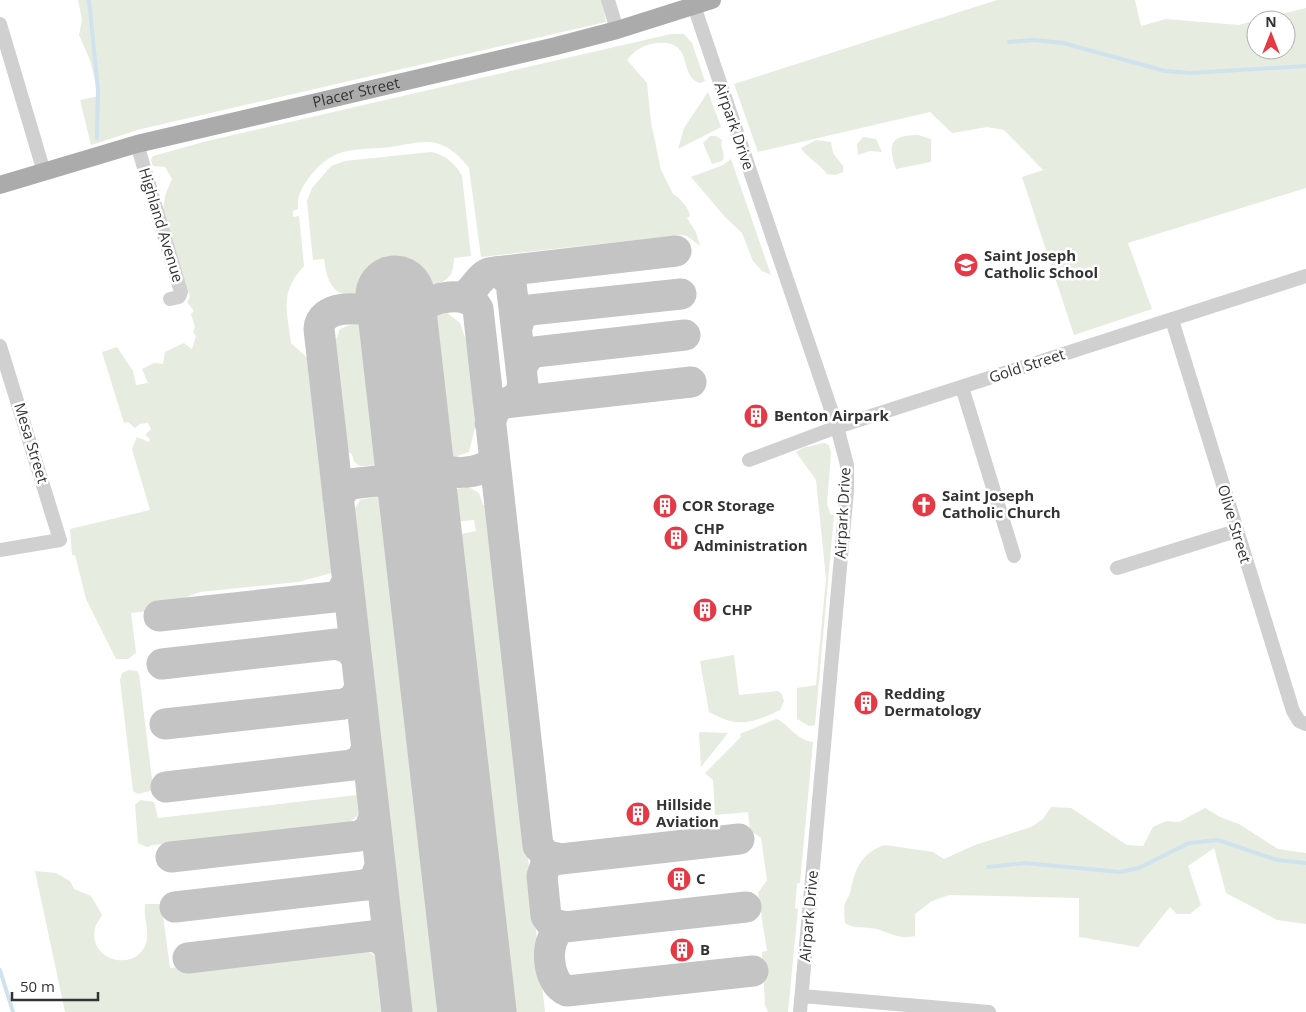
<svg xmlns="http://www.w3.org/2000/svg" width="1306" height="1012" viewBox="0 0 1306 1012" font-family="'Open Sans',sans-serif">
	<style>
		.green { fill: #e6ecdf }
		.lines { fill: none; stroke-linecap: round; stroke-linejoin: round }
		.stream { stroke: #cfe2ee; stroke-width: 4 }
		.taxiway { stroke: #c4c4c4; stroke-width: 31 }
		.runway { stroke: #c4c4c4; stroke-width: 79 }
		.minor { stroke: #d0d0d0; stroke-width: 14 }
		.major { stroke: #ababab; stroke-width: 18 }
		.labels { text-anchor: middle; stroke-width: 5; stroke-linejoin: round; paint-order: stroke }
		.street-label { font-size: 15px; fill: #333; stroke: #fff }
		.poi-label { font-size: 15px; font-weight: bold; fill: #333; stroke: #fff; text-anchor: start }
	</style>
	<rect width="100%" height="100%" fill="#fff"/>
	<path class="green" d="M78 0H602L606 22 141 129 91 145 80 100 99 96 90 60 79 35 82 20Z
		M997 0H1135L1141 26 1166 19 1239 25 1256 20V50H1286V20H1257L1306 8V188L1128 243 1152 309 1074 335 1022 177 1043 170 1004 130 987 127 952 133 930 112 758 152 734 84Z
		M671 34H684L692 43 705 81 700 83C677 76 696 39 656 43 643 45 635 50 627 60L647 83 651 122 661 170 673 194C679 197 689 208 690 216L687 218 696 232 700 246 687 236 682 235 481 257 469 168C462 158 449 146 436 143 422 140 405 145 390 147 354 151 336 145 311 175 302 187 297 195 298 209L293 211V217L299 216 304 266C279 293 287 310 291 343L315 365 339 571 298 582 200 592 149 611 131 613 136 653 128 659H116L86 599 75 555H72L70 529 150 510 132 449 137 437 149 442 150 439 145 435 151 429 148 423 140 424 135 428 128 422 124 423 102 352 117 347 133 371 136 385 148 383 142 369 154 363 163 364 165 352 184 343 192 349 196 336 193 332 195 327 191 314 194 311 187 302 190 297 163 211 165 196 172 179 165 167 153 166 151 160 153 156 207 141Z
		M708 92 721 127 678 149 684 128Z
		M918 135 931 139V162L896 169C888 146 889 135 918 135Z
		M710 136H716L722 140C719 148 727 154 722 161L712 164 703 143Z
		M863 137 876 139 882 152 870 151 858 155 857 144Z
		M816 140 831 142 833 153 843 166V172L836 175 827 174C820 164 806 157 801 148Z
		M431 152C444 154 456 164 462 176L471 256 454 258C453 272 452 278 438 284L346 295C329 291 326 273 324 259L313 260 307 201 312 188 331 166 345 161Z
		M731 159 771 275 762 271 753 261 742 233 725 217 691 177 723 165Z
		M447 313 460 323 469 349 475 428 469 452 454 457 442 452 438 445 426 330 432 317Z
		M354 323 363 325 374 337 385 456 382 461C376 465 359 470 354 461 353 458 353 456 351 453H345V444H340L330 348 334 345 340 329Z
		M824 443 829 445 831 453 827 504 831 515H834L815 725 809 726 797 719V688L816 685 826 578 816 480 796 452 802 448Z
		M467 486 479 493 483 505 489 506 545 1012H503L448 541 451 536 476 531 474 520 455 522 454 528H449L444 502 451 491Z
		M380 496 391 504 396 531 403 615 451 1012H405L350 526 353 525 354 510 360 500Z
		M734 655 739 695 778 691 782 694 784 701 780 710C750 724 739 728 709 712L700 661Z
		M129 670 137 671 139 674 153 787 150 791 138 794 133 791 120 680 122 673Z
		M776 719C785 720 795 740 813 742L800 883H797L795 908 798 909 788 1012H768L765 1005 762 952 767 951 758 893 767 880 761 838 750 830 748 812 715 815 713 780 705 773 741 737 740 734Z
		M700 732 728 733 701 767 699 734Z
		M357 795 364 799C361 814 356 821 340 825L153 845 147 847 138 843 135 805 140 800 154 802 158 818Z
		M1051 807 1071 808 1127 845 1143 846 1153 827 1166 821 1179 822 1205 808 1220 817 1239 824 1278 849 1306 853V924L1277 920 1226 893 1214 848 1188 866 1201 905 1190 914H1177L1170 907 1138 947 1079 937V898L949 895 932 901 915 914V936C900 939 894 935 880 930 868 926 856 930 845 923 845 918 843 909 845 903 846 900 849 897 850 893 855 870 860 853 885 845L933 852 944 859 975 845 1031 827 1043 819Z
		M35 871 56 873 70 881 74 889 91 896 102 915C100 919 96 924 95 928 87 960 136 974 146 943 150 931 143 917 145 904H159L162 908 170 968 362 948C391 962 386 984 390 1012H65Z"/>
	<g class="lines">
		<path class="stream" d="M89 0 98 90 97 138
			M1009 42 1033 40 1063 43 1165 71 1191 73 1306 66
			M988 867 1025 863 1120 872 1139 868 1189 843 1218 840 1277 860 1306 863
			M0 970 13 1012"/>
		<path class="taxiway" d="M495 272 676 251
			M462 297C478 290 480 266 502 274L511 283 523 385 519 396 510 402
			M417 309C432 297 468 289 478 309L538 846 547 856 557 858
			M377 313C360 306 320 305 319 329L397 1012
			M517 327 521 316 530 310 681 294
			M521 369 527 357 535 352 685 335
			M490 423 495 409 504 403 691 382
			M412 424C413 437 415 450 424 460 439 476 486 478 494 457
			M377 481C395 482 409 491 416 509L430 622
			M338 498 347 485C360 481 375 484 388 477 397 472 404 464 407 454 414 433 401 368 398 343
			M159 616 334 597 342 592 347 581
			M162 664 337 644 350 649 356 658
			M165 724 344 704 354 699 360 688
			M166 787 352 765 363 758 366 749
			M171 857 359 836 369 830 374 817
			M175 907 365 885 375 879 380 866
			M746 907 565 927C542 934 546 984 567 991L753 971
			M565 927 551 923 546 916 542 876 545 867 552 860 739 839
			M188 958 372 936 383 940 390 950"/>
		<path class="runway" d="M395 295 477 1012"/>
		<path class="minor" d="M608 0 617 30
			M694 6 837 427 847 465V490L800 1012
			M0 24 44 172
			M137 144 181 292 179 297 170 299
			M1172 320 1293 711 1299 721 1306 724
			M0 346 60 540 0 550
			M962 387 1014 556
			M749 460 837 427 1306 276
			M1117 568 1236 531
			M802 996 989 1012"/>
		<path class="major" id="s1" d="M0 185 137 144 556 46 617 30 712 0"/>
	</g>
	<defs>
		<symbol id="school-disc" viewBox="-11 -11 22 22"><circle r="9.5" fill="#e63946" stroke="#fff"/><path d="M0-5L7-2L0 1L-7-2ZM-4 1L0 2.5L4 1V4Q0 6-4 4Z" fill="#fff"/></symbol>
		<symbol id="building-disc" viewBox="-11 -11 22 22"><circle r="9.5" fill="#e63946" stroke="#fff"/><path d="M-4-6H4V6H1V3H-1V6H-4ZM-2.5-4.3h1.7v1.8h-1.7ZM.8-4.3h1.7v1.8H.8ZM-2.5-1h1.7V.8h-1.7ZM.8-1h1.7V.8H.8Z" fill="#fff"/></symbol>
		<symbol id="church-disc" viewBox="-11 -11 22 22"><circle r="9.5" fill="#e63946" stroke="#fff"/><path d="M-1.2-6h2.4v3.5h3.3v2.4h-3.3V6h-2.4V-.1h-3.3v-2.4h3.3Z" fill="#fff"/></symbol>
	</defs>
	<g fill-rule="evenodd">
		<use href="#school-disc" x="952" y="251" width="28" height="28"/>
		<use href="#building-disc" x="742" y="402" width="28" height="28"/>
		<use href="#church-disc" x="910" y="491" width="28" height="28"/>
		<use href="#building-disc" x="651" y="492" width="28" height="28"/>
		<use href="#building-disc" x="662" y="524" width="28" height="28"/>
		<use href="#building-disc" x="691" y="596" width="28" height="28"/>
		<use href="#building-disc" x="852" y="689" width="28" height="28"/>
		<use href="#building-disc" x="624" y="800" width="28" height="28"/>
		<use href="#building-disc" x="665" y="865" width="28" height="28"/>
		<use href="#building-disc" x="668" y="936" width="28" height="28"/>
	</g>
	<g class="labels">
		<g class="street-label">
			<text dy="5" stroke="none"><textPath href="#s1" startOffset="368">Placer Street</textPath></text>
			<text transform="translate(734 126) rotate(71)" y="5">Airpark Drive</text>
			<text transform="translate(161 225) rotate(73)" y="5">Highland Avenue</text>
			<text transform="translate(1027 366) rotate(-18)" y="5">Gold Street</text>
			<text transform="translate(31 443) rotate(73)" y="5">Mesa Street</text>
			<text transform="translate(843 513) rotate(-87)" y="5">Airpark Drive</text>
			<text transform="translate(1234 524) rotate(73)" y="5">Olive Street</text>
			<text transform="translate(809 916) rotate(-85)" y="5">Airpark Drive</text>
		</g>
		<g class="poi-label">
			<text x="984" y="261">Saint Joseph<tspan x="984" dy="17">Catholic School</tspan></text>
			<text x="774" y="421">Benton Airpark</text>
			<text x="942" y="501">Saint Joseph<tspan x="942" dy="17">Catholic Church</tspan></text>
			<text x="682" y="511">COR Storage</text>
			<text x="694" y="534">CHP<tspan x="694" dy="17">Administration</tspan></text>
			<text x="722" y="615">CHP</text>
			<text x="884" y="699">Redding<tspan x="884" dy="17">Dermatology</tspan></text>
			<text x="656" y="810">Hillside<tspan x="656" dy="17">Aviation</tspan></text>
			<text x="696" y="884">C</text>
			<text x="700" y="955">B</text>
		</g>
	</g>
	<g transform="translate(1271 35)"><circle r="24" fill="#ffffff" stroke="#adadad"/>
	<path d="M0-4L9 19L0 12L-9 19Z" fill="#e63946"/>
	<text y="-8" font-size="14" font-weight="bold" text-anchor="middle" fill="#333333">N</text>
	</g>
	<path d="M12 992v8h86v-8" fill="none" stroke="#333333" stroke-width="2.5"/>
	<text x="20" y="992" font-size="15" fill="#333333" stroke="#ffffff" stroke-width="4" paint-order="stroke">50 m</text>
</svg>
